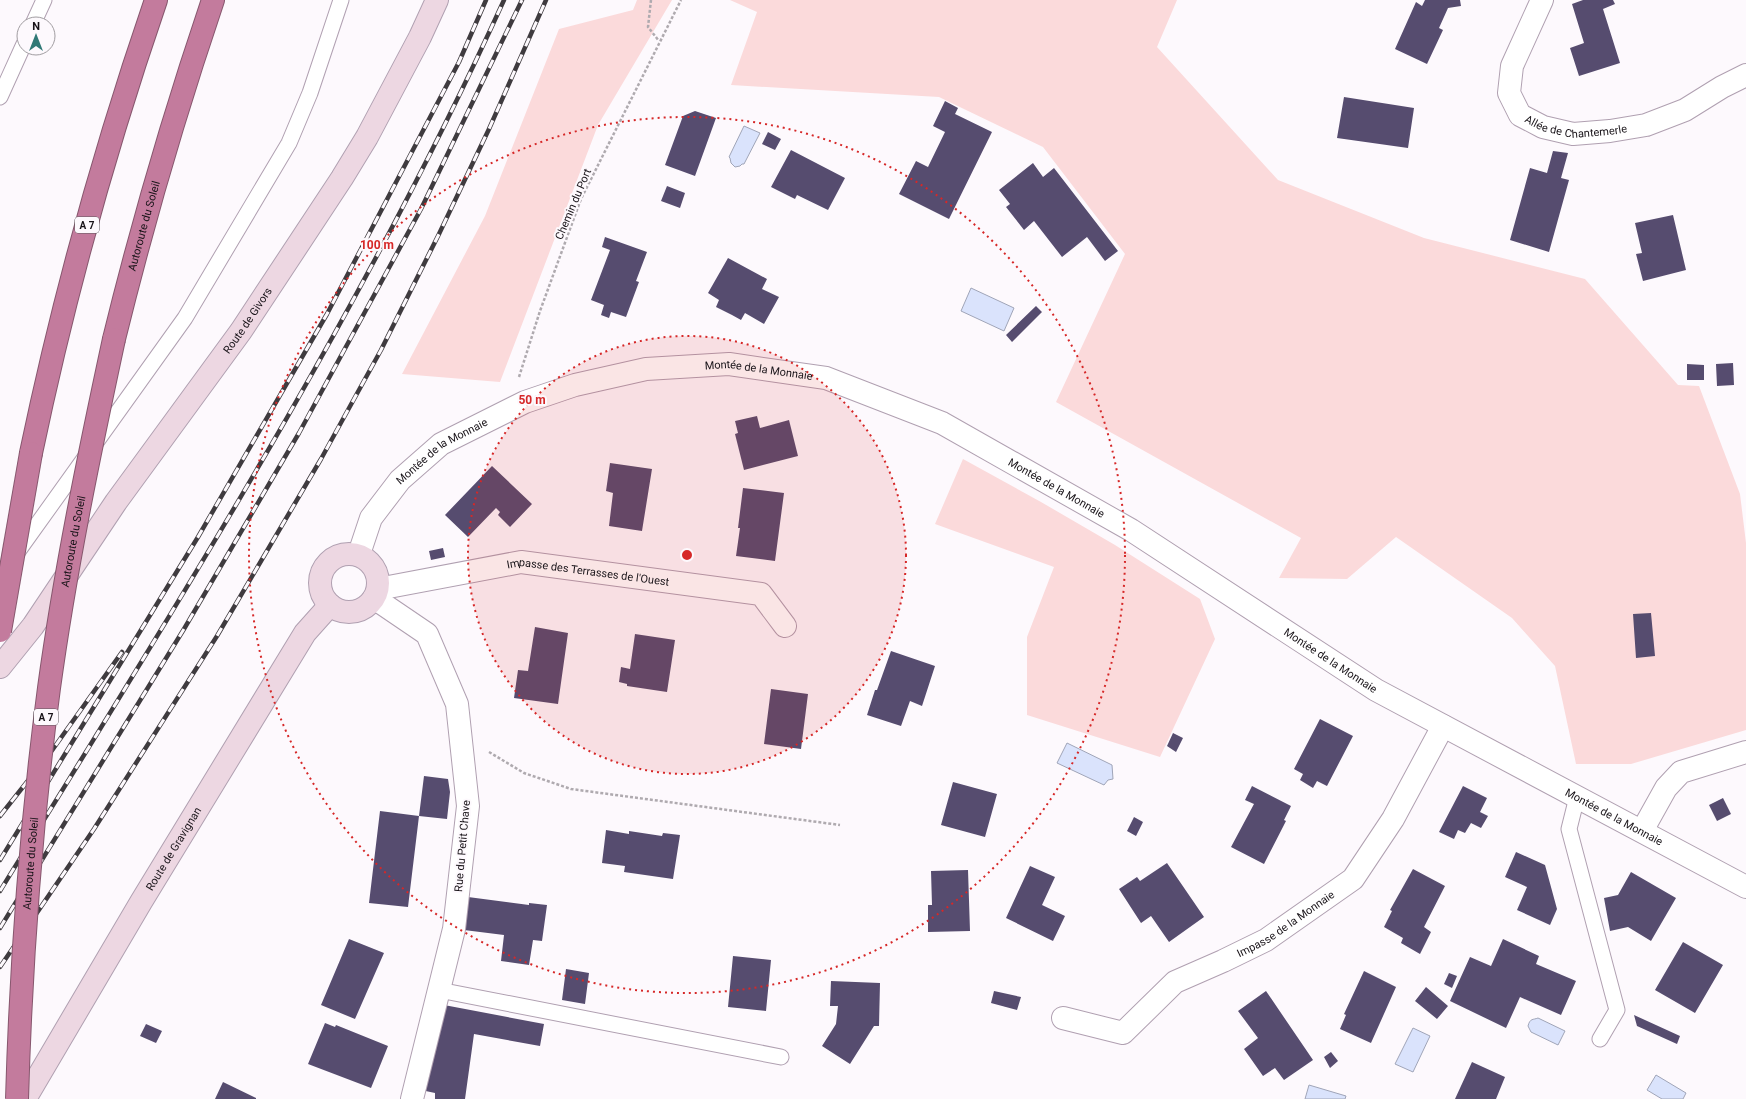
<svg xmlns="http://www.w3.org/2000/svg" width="1746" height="1099" viewBox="0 0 1746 1099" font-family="Roboto,sans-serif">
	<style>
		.green { fill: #fbdadb }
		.water { fill: #dae3fc; stroke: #a0a5b8 }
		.building { fill: #564c6f }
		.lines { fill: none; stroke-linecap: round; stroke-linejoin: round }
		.lane-casing { stroke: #b0a0b1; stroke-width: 17 }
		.street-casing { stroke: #b0a0b1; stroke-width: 24 }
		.secondary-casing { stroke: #b0a0b1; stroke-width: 24 }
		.highway-casing { stroke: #87576e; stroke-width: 24 }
		.path { stroke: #afaaaf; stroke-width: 2.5; stroke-dasharray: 3 2; stroke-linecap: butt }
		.lane { stroke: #fff; stroke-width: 15 }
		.street { stroke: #fff; stroke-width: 22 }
		.secondary { stroke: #edd7e2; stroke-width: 22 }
		.highway { stroke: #c37b9d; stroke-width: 22 }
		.rail-casing { stroke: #3f3b3f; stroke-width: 4.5 }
		.rail { stroke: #fdf9fd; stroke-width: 3; stroke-dasharray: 9; stroke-linecap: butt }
		.highway-bridge-casing { stroke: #87576e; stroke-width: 24; stroke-linecap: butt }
		.highway-bridge { stroke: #c37b9d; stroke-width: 22 }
		.ring { fill: none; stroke: #d62828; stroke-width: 2; stroke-dasharray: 2 4 }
		.labels { text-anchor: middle; stroke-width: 4; stroke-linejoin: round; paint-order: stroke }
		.shield { fill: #fdf9fd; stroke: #5d585d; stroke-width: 1 }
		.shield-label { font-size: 10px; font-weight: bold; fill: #181318 }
		.street-label { font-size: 11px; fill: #181318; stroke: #fdf9fd }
		.centre { fill: #d62828; stroke: #fdf9fd; stroke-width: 2 }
		.ring-label { font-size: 12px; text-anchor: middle; font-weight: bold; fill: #d62828; stroke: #fdf9fd; stroke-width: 4; stroke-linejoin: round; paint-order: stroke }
	</style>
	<rect width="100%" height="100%" fill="#fdf9fd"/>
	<path class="green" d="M637 0H672L598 125 500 382 402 374 485 216 559 29 633 10Z
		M730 0H1177L1157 47 1278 180 1424 238 1585 279 1678 385 1699 386 1740 494 1746 543V730L1631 764H1576L1555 666 1512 618 1396 537 1347 579 1279 578 1301 538 1056 402 1125 254 1043 147 939 97 731 85 757 12Z
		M963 459 1041 502 1115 545 1200 599 1215 639 1160 757 1027 715V637L1054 567 935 524Z"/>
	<path class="water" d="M744 126 760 133 744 164H742L740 166 735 167 731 163 730 158 729 157Z
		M971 288 1014 308 1004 331 961 311Z
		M1067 743 1112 765 1113 779 1108 780 1104 785 1057 763Z
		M1538 1018 1565 1031 1558 1045 1531 1032 1528 1026C1530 1018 1533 1020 1538 1018Z
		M1413 1028 1430 1036 1413 1072 1395 1064Z
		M1656 1075 1686 1093 1683 1099H1662L1647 1090Z
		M1309 1085 1346 1096 1345 1099H1305Z"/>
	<path class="building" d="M1425 0H1460L1461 6 1448 8 1439 28 1443 30 1427 64 1395 49 1416 2 1422 6Z
		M1583 0H1613L1615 4 1603 9 1620 63 1579 76 1570 48 1584 43 1572 4Z
		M1344 97 1414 108 1408 148 1337 138Z
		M945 101 958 108 955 114 992 132 949 219 899 194 916 161 928 167 945 132 933 126Z
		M695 111 716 118 695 176 665 165 683 116Z
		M768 132 781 139 775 150 762 144Z
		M791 150 845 178 828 210 797 195 795 199 771 187Z
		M1553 151 1568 153 1561 178 1569 180 1549 252 1510 240 1530 168 1547 173Z
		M1033 163 1043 177 1054 168 1118 251 1105 261 1087 237 1062 257 1034 221 1024 230 1006 207 1010 204 999 190Z
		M667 186 685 193 680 208 661 201Z
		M1673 215 1686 270 1643 281 1636 254 1642 253 1635 223Z
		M605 237 647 252 636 281 639 282 626 317 611 312 609 318 601 315 604 305 591 300 610 250 602 247Z
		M728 258 767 279 762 289 779 297 764 324 745 313 741 320 732 315 716 307 719 300 708 293Z
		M1036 306 1042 312 1012 342 1006 335Z
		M1733 363 1734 385 1717 386 1716 364Z
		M1687 364 1704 365V380H1687Z
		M757 416 760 428 789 420 798 456 744 470 735 434 738 433 735 421Z
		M610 463 652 469 642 531 609 526 613 493 606 491Z
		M492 466 532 504 510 527 498 515 500 512 496 508 468 537 445 515Z
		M743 488 784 493 775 561 736 556 740 528H738Z
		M443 548 445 557 431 560 429 551Z
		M1651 613 1655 656 1636 658 1633 614Z
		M535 627 568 633 558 704 514 698 518 670 528 671Z
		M635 634 675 640 667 692 627 686V684L619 682 621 667 630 669Z
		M891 651 935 666 922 706 910 701 901 726 867 715 875 690H877Z
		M771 689 808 694 801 749 764 744Z
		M1320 719 1353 736 1327 786 1317 781 1313 788 1300 780 1303 774 1294 769Z
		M1173 733 1183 738 1176 752 1167 746Z
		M424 776 448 779 450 792 447 819 419 816Z
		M953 782 997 794 985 837 941 825Z
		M1252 786 1291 806 1284 820 1286 821 1264 864 1231 847 1254 804 1245 800Z
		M1463 786 1487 798 1480 812 1488 816 1481 828 1471 823 1465 833 1458 830 1454 839 1439 832Z
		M1723 798 1731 814 1717 821 1709 805Z
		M380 811 419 816 408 907 369 903Z
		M1134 817 1143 822 1136 836 1127 831Z
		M606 830 629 834V831L662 836 663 833 680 835 673 879 624 872 625 866 602 863Z
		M1516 852 1545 865 1557 909 1550 925 1517 910 1527 887 1505 877Z
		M1167 863 1204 917 1169 942 1151 916 1141 923 1119 889 1137 877 1140 881Z
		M1030 866 1055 877 1042 905 1065 916 1053 941 1006 918Z
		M1413 869 1445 886 1424 927 1431 932 1420 954 1401 943 1403 938 1384 927 1392 911 1390 910Z
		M968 870 970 931 928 932V905H932L931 871Z
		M1631 872 1676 898 1651 941 1628 927 1610 931 1604 898 1618 895Z
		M468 897 529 905V903L547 905 542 941 533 940 529 965 501 961 504 935 464 930Z
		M349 939 384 953 355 1019 321 1005Z
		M1503 939 1539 956 1536 964 1576 981 1561 1015 1520 997 1506 1028 1450 1001 1470 957 1491 966Z
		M1683 942 1723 965 1695 1013 1655 990Z
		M733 956 771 960 766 1011 728 1007Z
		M566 969 589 973 585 1004 562 1000Z
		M1364 971 1396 987 1371 1043 1340 1029 1346 1015 1344 1014Z
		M1449 973 1457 976 1452 988 1444 984Z
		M831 981 880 983 879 1026H874L850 1064 822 1046 836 1024 838 1006H830Z
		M1426 987 1448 1006 1437 1019 1415 1001Z
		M994 991 1021 997 1017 1010 991 1003Z
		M1266 991 1313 1060 1284 1080 1275 1068 1263 1076 1244 1049 1258 1038 1238 1011Z
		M444 1005 544 1024 540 1046 474 1034 465 1099H435V1093L421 1090Z
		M1634 1015 1680 1036 1677 1044 1637 1026Z
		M325 1023 335 1027 336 1025 388 1046 371 1088 308 1064Z
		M146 1024 162 1031 156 1043 140 1036Z
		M1331 1052 1338 1061 1330 1068 1324 1057Z
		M1472 1062 1505 1077 1496 1099H1455Z
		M223 1082 256 1098V1099H215Z"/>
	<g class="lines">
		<defs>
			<path id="lane" d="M33 24 44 0
				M0 97 24 44
				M16 554 185 318 289 143 310 93 341 0
				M1577 797 1569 829 1617 1010 1600 1039
				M439 990 781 1057"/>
			<g id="street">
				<path id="s1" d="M1542 0 1512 66 1509 93 1520 115 1543 127 1573 134 1610 131 1646 125 1685 110 1722 87 1746 75"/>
				<path id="s2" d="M359 554 371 518 400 480 441 444 525 402 575 385 646 369 729 364 826 378 942 423 1131 530 1376 690 1746 887"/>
				<path id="s3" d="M378 589 521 562 761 594 785 626"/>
				<path d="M374 598 427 634 457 704 468 806 454 929 412 1099"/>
				<path d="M1642 831 1666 788 1681 772 1746 752"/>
				<path id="s4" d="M1063 1018 1123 1033 1175 982 1223 961 1266 940 1353 879 1393 819 1443 726"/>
			</g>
			<g id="secondary">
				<circle cx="349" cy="583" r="29"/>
				<path id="s5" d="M0 667 33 626 116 502 241 331 342 178 367 137 420 37 437 0"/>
				<path id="s6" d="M25 1099 141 902 305 633 330 605"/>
			</g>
			<g id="highway">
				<path id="s7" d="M114 339C142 225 175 112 213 0"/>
				<path d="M31 453C63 300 105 148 156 0"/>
			</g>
		</defs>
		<use href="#lane" class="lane-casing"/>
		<use href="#street" class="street-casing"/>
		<use href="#secondary" class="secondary-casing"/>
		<use href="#highway" class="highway-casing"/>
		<path class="path" d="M651 0 648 27 659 41
			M519 377 540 311 581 199 681 0
			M489 752 524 773 571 789 840 825"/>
		<use href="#lane" class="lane"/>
		<use href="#street" class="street"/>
		<use href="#secondary" class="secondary"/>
		<use href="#highway" class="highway"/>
		<defs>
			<path id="rail" d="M0 816 53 749 122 652
				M0 860 198 537 327 314 459 62 486 0
				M0 891C179 601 363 311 504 0
				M0 928 184 629 299 433 421 209 522 0
				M0 967 94 829 217 636 321 459 381 350 439 234 489 129 546 0"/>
		</defs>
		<use href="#rail" class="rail-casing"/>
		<use href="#rail" class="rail"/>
		<defs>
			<g id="highway-bridge">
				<path d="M0 631 31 453"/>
				<path id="s8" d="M17 1099C21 962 31 824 49 688 65 571 89 455 114 339"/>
			</g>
		</defs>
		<use href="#highway-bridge" class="highway-bridge-casing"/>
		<use href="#highway-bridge" class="highway-bridge"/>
	</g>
	<circle cx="687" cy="555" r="219" fill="#d62828" fill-opacity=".12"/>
	<g class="ring">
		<circle cx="687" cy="555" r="219"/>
		<circle cx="687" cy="555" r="438"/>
	</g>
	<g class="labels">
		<g class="shield">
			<rect x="75" y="217" width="24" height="16" rx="3"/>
			<rect x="34" y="709" width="24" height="16" rx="3"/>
		</g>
		<g class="shield-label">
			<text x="87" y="229">A 7</text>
			<text x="46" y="721">A 7</text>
		</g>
		<g class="street-label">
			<text dy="4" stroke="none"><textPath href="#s1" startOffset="183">Allée de Chantemerle</textPath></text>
			<text transform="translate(573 204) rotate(-67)" y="4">Chemin du Port</text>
			<text dy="4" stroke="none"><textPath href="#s7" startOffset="117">Autoroute du Soleil</textPath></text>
			<text dy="4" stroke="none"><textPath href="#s5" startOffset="426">Route de Givors</textPath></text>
			<text dy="4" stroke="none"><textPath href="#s2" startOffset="473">Montée de la Monnaie</textPath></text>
			<text dy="4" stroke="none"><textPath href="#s2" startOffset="137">Montée de la Monnaie</textPath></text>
			<text dy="4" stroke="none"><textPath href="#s2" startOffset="797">Montée de la Monnaie</textPath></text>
			<text dy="4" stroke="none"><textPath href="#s8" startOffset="561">Autoroute du Soleil</textPath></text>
			<text dy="4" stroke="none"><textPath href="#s3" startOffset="213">Impasse des Terrasses de l'Ouest</textPath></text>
			<text dy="4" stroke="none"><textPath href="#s2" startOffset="1121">Montée de la Monnaie</textPath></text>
			<text dy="4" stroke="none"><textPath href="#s2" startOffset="1445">Montée de la Monnaie</textPath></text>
			<text transform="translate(462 846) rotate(-85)" y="4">Rue du Petit Chave</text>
			<text dy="4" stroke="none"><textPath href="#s6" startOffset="291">Route de Gravignan</textPath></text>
			<text dy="4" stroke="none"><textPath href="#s8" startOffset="236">Autoroute du Soleil</textPath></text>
			<text dy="4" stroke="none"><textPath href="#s4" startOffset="260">Impasse de la Monnaie</textPath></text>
		</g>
	</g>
	<circle cx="687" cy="555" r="6" class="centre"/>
	<g class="ring-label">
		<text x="377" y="249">100 m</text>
		<text x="532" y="404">50 m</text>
	</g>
	<g transform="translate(36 36)"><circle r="19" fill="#fdf9fd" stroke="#a19da1"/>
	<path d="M0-3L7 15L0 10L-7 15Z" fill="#307976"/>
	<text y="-6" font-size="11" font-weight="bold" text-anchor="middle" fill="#181318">N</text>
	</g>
</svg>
